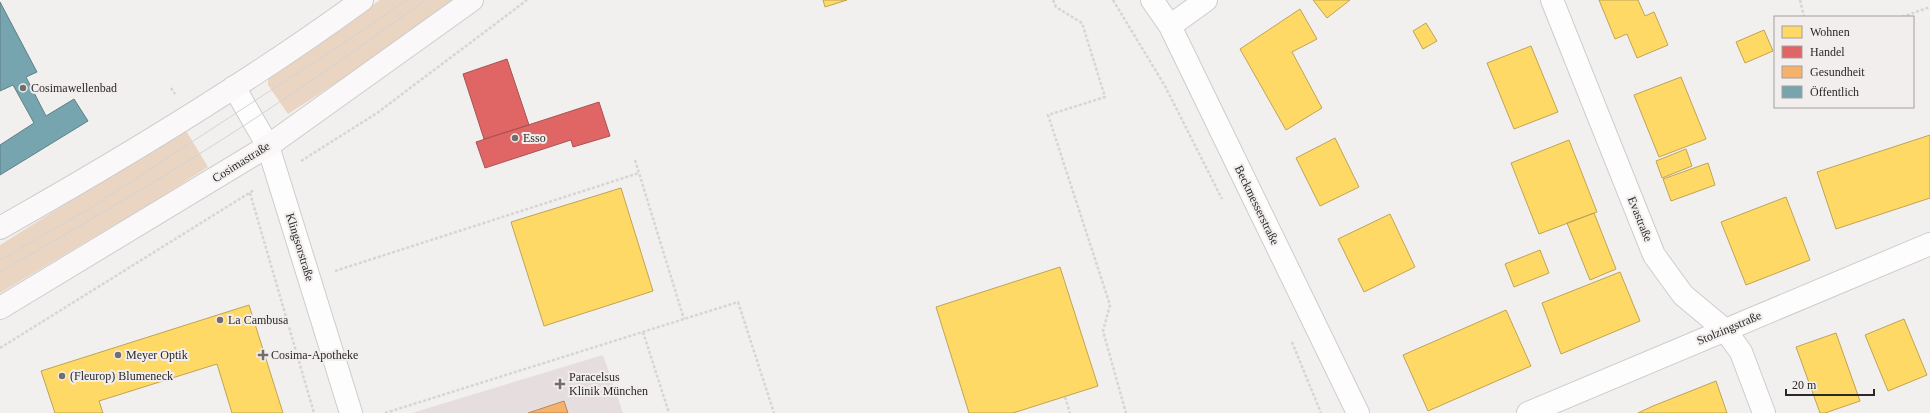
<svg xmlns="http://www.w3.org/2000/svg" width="1930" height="413" viewBox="0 0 1930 413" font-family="Georgia,serif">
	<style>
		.built { fill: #e6ddde }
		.green { fill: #ead5c2 }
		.homes { fill: #ffd966; stroke: #bfa453 }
		.shops { fill: #e06666; stroke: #a95353 }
		.health { fill: #f6b26b; stroke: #b98957 }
		.public { fill: #76a5af; stroke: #5f8086 }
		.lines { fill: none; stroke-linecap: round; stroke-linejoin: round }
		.street-casing { stroke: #cecccc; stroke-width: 24 }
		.secondary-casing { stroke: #cecccc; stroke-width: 24 }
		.path { stroke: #d6d5d5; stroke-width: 2.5; stroke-dasharray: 3 2; stroke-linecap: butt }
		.street { stroke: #fdfdfd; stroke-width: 22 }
		.secondary { stroke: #faf8f8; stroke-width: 22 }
		.tram { stroke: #d4d3d3; stroke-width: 1 }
		.poi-dot { fill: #706e6e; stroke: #f3eeee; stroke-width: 1.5 }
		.labels { text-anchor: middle; stroke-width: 4; stroke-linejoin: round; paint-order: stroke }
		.poi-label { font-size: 12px; fill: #2a2828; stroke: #f3eeee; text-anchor: start }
		.street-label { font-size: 12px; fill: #2a2828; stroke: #f3eeee }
	</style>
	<rect width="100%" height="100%" fill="#f2efef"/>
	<path class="built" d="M603 355 623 413H412Z"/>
	<path class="green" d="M380 0H456L386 51 288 114 268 85V75Z
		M185 129 208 167 153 202 0 293V245Z"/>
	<path class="homes" d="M823 0H847L825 7Z
		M1313 0H1350L1327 18Z
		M1599 0H1638L1645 16 1654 12 1668 45 1637 58 1627 34 1615 39Z
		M1300 9 1317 39 1292 52 1322 108 1286 130 1240 49Z
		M1426 23 1437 41 1423 49 1413 31Z
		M1764 30 1773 51 1745 63 1736 42Z
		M1531 46 1558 112 1514 129 1487 63Z
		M1681 77 1706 139 1659 157 1634 95Z
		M1930 135V198L1836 229 1817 172Z
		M1335 138 1359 187 1320 206 1296 158Z
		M1569 140 1597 212 1539 234 1511 163Z
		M1686 149 1692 166 1662 178 1656 161Z
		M1708 163 1715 185 1671 201 1663 179Z
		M621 188 653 291 544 326 511 222Z
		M1786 197 1810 260 1746 285 1721 222Z
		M1594 213 1616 269 1590 280 1567 223Z
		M1390 214 1415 267 1364 292 1338 239Z
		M1540 250 1549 273 1514 287 1505 264Z
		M1060 267 1098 386 1013 413H969L936 307Z
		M1620 272 1640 321 1561 354 1542 303Z
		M249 305 283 413H232L217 364 99 401 103 413H55L41 371Z
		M1506 310 1531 366 1428 411 1403 355Z
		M1904 319 1927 375 1888 391 1865 335Z
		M1836 333 1860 401 1825 413H1820L1796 347Z
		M1716 381 1727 413H1638L1653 406Z"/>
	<path class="shops" d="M507 59 529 125 484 139 463 74Z
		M599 102 610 136 573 147 571 140 485 168 476 142Z"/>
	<path class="health" d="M564 401 568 413H528Z"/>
	<path class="public" d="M0 2 37 72 26 77 46 116 74 99 88 121 0 175V145L34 123 13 85 0 91Z"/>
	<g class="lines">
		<defs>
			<path id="street" d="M1152 0 1170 26 1358 413
				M1552 0 1654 255 1683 295 1725 330 1741 352 1764 413
				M1170 26 1206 0
				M234 87 268 146 351 413
				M1528 413 1930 244"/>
			<path id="secondary" d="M0 228C124 158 247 84 362 0
				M0 308 268 146 472 0"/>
		</defs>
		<use href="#street" class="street-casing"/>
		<use href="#secondary" class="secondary-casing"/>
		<path class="path" d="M1053 0 1056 7 1082 23 1105 97 1048 115 1110 305 1103 331 1126 413
			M1113 0 1165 86 1222 199
			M1800 0 1804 17
			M1902 17 1930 7
			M171 88 175 94
			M635 160 684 319
			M301 161 377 113 527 0
			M250 193 314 413
			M335 271 639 173
			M643 332 669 413
			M1292 342 1321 413
			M0 348 254 190
			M1065 397 1070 413
			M385 413 738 302 774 413"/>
		<use href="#street" class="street"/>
		<use href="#secondary" class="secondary"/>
		<path class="tram" d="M0 260 92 207 368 27 406 0
			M0 272C85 223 172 173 254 119 312 81 369 41 425 0"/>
	</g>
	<g class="poi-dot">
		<circle cx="23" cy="88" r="4"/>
		<circle cx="515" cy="138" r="4"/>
		<circle cx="220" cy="320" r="4"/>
		<circle cx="118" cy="355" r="4"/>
		<path d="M261 349h4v4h4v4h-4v4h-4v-4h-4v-4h4z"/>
		<circle cx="62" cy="376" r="4"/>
		<path d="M558 378h4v4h4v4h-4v4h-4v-4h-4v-4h4z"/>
	</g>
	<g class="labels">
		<g class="poi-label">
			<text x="31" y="92">Cosimawellenbad</text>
			<text x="523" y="142">Esso</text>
			<text x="228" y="324">La Cambusa</text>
			<text x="126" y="359">Meyer Optik</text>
			<text x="271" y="359">Cosima-Apotheke</text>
			<text x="70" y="380">(Fleurop) Blumeneck</text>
			<text x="569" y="381">Paracelsus<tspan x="569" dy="14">Klinik München</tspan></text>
		</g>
		<g class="street-label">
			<text transform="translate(241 162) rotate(-32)" y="4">Cosimastraße</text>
			<text transform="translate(1257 205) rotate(64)" y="4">Beckmesserstraße</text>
			<text transform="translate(1640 219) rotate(68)" y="4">Evastraße</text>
			<text transform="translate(300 247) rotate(73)" y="4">Klingsorstraße</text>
			<text transform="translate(1729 328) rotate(-23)" y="4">Stolzingstraße</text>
		</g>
	</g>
	<rect x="1774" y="16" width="140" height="92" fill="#f3eeee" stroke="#a39f9f"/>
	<rect x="1782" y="26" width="20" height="12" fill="#ffd966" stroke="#a39f9f"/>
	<text x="1810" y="36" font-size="12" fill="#2a2828">Wohnen</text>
	<rect x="1782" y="46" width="20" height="12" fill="#e06666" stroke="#a39f9f"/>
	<text x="1810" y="56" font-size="12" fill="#2a2828">Handel</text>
	<rect x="1782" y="66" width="20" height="12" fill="#f6b26b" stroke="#a39f9f"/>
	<text x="1810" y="76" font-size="12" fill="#2a2828">Gesundheit</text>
	<rect x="1782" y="86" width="20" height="12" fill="#76a5af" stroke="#a39f9f"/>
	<text x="1810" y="96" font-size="12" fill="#2a2828">Öffentlich</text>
	<path d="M1786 389v6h88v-6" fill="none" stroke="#2a2828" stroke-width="2"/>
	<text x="1792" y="389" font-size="12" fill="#2a2828" stroke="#f3eeee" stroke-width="3" paint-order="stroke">20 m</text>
</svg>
